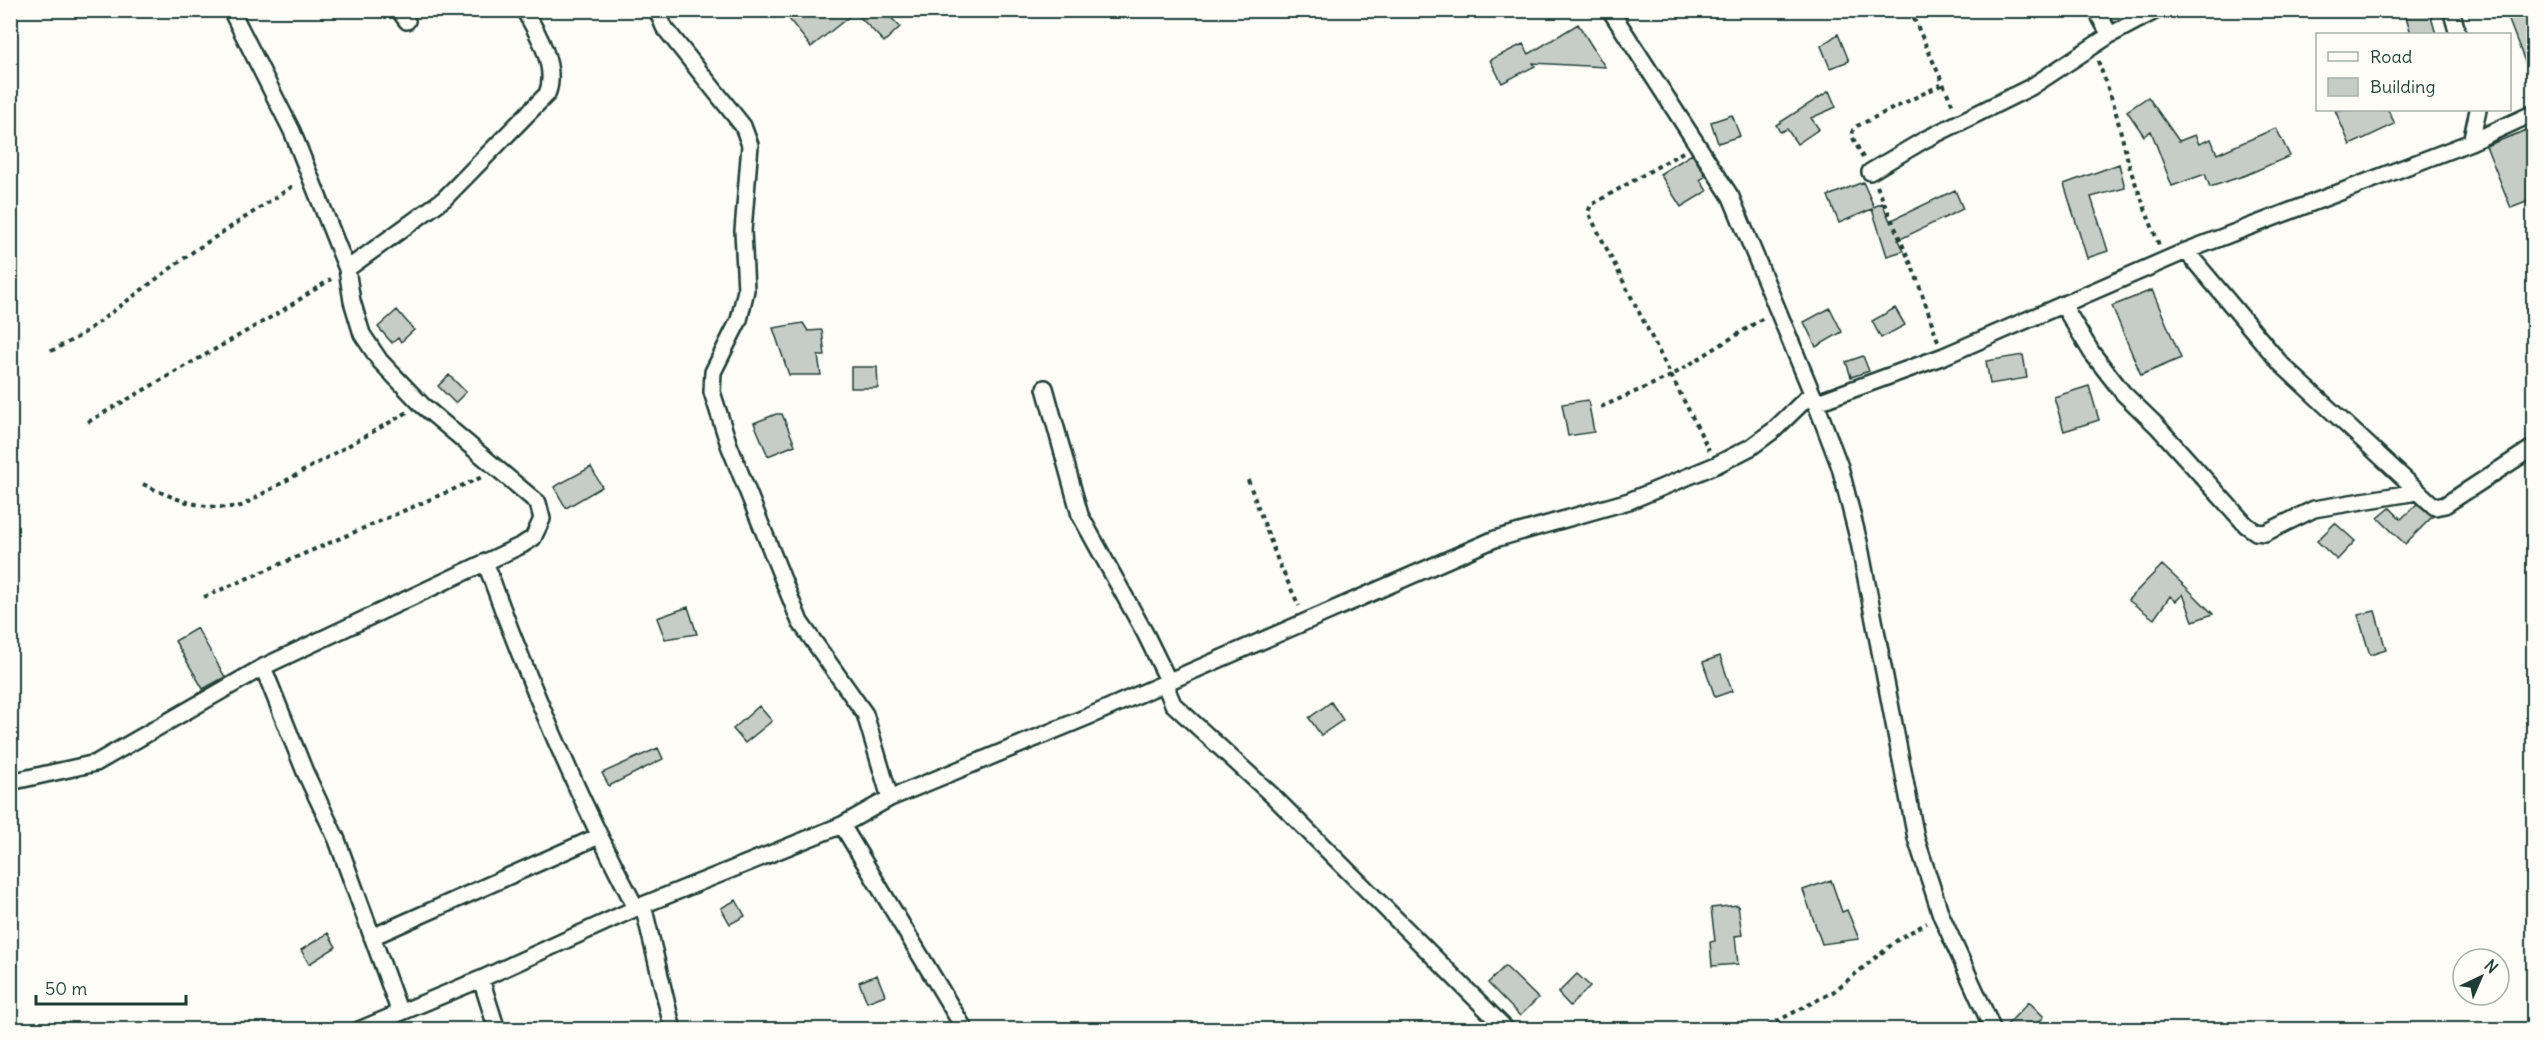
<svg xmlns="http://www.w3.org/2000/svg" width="2544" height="1040" viewBox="0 0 2544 1040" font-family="Delius,sans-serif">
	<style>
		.building { fill: #c6cdc7; stroke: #1f3d34; stroke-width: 1.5 }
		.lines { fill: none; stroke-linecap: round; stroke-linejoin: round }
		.street-casing { stroke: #1f3d34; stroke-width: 20 }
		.path { stroke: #1f3d34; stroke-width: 4; stroke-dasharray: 4.5 4.5; stroke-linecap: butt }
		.street { stroke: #fdfcf7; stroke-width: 15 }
	</style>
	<rect width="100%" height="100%" fill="#fdfcf7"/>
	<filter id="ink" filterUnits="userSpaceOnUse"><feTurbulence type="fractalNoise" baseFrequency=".0167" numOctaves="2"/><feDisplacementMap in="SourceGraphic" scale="12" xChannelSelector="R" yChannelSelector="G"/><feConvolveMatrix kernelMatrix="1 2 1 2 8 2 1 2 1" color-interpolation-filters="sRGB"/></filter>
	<g filter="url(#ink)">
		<path class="building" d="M782 10H884L900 27 884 42 855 12 811 47Z
			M2415 10H2429L2436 34H2411L2405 13Z
			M2505 10H2534V79L2532 80Z
			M1578 24 1605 67 1533 63 1535 66 1502 83 1490 60 1523 44 1529 54Z
			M1838 34 1849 61 1830 68 1821 46Z
			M1829 91 1836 107 1811 118 1819 129 1797 144 1787 129 1780 132 1776 125Z
			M2148 97 2179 141 2195 135 2199 144 2211 139 2217 154 2276 128 2290 156 2246 175 2210 187 2205 174 2172 186 2151 131 2144 136 2127 111Z
			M2335 110H2388L2395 124 2350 145Z
			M1732 115 1740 136 1718 143 1711 122Z
			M2534 127V199L2511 208 2486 146Z
			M1692 154 1706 176 1700 180 1707 191 1681 207 1660 174Z
			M2119 164 2125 188 2091 197 2108 251 2087 258 2064 184Z
			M1863 182 1874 207 1882 203 1890 221 1955 190 1963 209 1898 240 1903 251 1887 256 1872 209 1839 223 1828 196Z
			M2152 290 2181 358 2141 375 2112 306Z
			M1830 308 1842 332 1816 347 1804 322Z
			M1895 308 1905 325 1881 338 1872 321Z
			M397 310 414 330 401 342 398 338 392 343 378 327Z
			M803 323 808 331 822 330 825 356H818L821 375H789L773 328Z
			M2023 355 2027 378 1990 384 1986 361Z
			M1863 356 1869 371 1851 377 1846 362Z
			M851 367H877L878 388H851Z
			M449 375 466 392 455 403 438 386Z
			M2089 386 2099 420 2064 431 2054 397Z
			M1588 400 1594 432 1568 436 1562 404Z
			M776 414H782L795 445 768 456 754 423Z
			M591 467 602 487 566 508 554 487Z
			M2417 504 2433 516 2405 544 2378 518 2390 508 2401 519Z
			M2335 523 2355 541 2337 560 2317 541Z
			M2162 565 2188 589 2213 614 2193 621 2183 594 2176 601 2170 596 2154 619 2128 600Z
			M688 607 697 634 665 639 657 618Z
			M2375 611 2386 650 2370 655 2358 615Z
			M197 628 225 677 203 689 175 641Z
			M1720 656 1732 691 1715 697 1703 662Z
			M1331 702 1343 720 1321 735 1309 718Z
			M759 706 772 721 745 743 733 729Z
			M658 748 663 759 609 786 602 773Z
			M1831 880 1842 912 1847 910 1859 939 1822 944 1803 890Z
			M736 900 745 916 730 924 721 908Z
			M1738 905 1742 935 1735 936 1738 964 1712 966 1710 942 1715 941 1711 908Z
			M328 933 336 947 309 964 301 950Z
			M1505 966 1538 998 1520 1016 1488 983Z
			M1577 974 1590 986 1570 1006 1558 993Z
			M877 975 885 995 867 1002 859 982Z
			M2029 1002 2044 1017 2032 1029H2003Z"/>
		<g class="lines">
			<defs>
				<path id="street" d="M399 10 407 21
					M657 10 664 27 743 126 750 145 743 231 746 290 739 320 713 372 712 392 729 445 800 622 865 714 890 798
					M1610 10 1731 197 1812 393 1840 467 1859 542 1916 838 1941 915 1993 1030
					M2096 10 2110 35
					M2451 10 2458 34
					M2471 142 2478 110
					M1870 172 1924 140 2031 87 2110 35 2157 10
					M2186 251 2281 364 2435 507 2445 505 2534 447
					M347 269 444 199 547 94C558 68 538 33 524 10
					M2063 305 2092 353 2123 393 2157 426 2246 525 2256 532 2265 533 2314 509 2417 492
					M1045 388 1080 515 1146 635 1168 680V692L1173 704 1274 797 1507 1030
					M1815 403 1944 356 2186 251 2471 142 2534 113
					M486 564C528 682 578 797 636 908
					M263 667 305 772 337 840 400 1013
					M10 782 96 763 263 667 522 545 533 538 542 519 538 503 422 405 380 361 362 334 352 301 347 269 292 131 231 10
					M842 825 965 1030
					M643 905 673 1030
					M372 937 599 836
					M481 979 497 1030
					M359 1030 481 979 643 905 842 825 890 798 1087 717 1495 539 1629 501 1716 465 1751 447 1774 430 1812 393"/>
			</defs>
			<use href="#street" class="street-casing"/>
			<path class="path" d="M1910 10 1954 108
				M2098 61 2114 105 2130 169 2159 245
				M1683 152 1591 205 1588 212 1709 450
				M1863 158 1852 136 1853 130 1857 126 1943 84
				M1877 186 1916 276 1938 341
				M51 351 80 336 194 251 296 184
				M1601 407 1671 376 1765 317
				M88 422 280 312 331 279
				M1248 480 1278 561 1299 606
				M143 484C175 500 205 511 241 506L408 412
				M204 597 482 477
				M1760 1030 1833 992 1900 938 1927 923"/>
			<use href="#street" class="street"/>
		</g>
	</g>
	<rect width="2544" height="1040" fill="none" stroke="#fdfcf7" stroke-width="36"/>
	<rect x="18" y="18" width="2508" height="1004" fill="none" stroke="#1f3d34" stroke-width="2" filter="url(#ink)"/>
	<rect x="2316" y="33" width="195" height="78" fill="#fdfcf7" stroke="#a4b0a9" stroke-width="1.5"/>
	<rect x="2328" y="52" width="30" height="9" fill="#fdfcf7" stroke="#a4b0a9" stroke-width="1.5"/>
	<text x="2370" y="63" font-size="18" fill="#1f3d34">Road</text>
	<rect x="2328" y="78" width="30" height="18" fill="#c6cdc7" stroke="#a4b0a9" stroke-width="1.5"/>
	<text x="2370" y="93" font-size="18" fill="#1f3d34">Building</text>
	<g transform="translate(2481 977) rotate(44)"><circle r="28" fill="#fdfcf7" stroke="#a4b0a9" stroke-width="1.5"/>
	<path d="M0-4.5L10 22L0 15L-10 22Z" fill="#1f3d34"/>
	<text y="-9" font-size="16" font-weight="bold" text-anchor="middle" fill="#1f3d34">N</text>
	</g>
	<path d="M36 995v9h150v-9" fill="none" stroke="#1f3d34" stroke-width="3"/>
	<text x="45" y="995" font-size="18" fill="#1f3d34" stroke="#fdfcf7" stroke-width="4.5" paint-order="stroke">50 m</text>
</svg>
